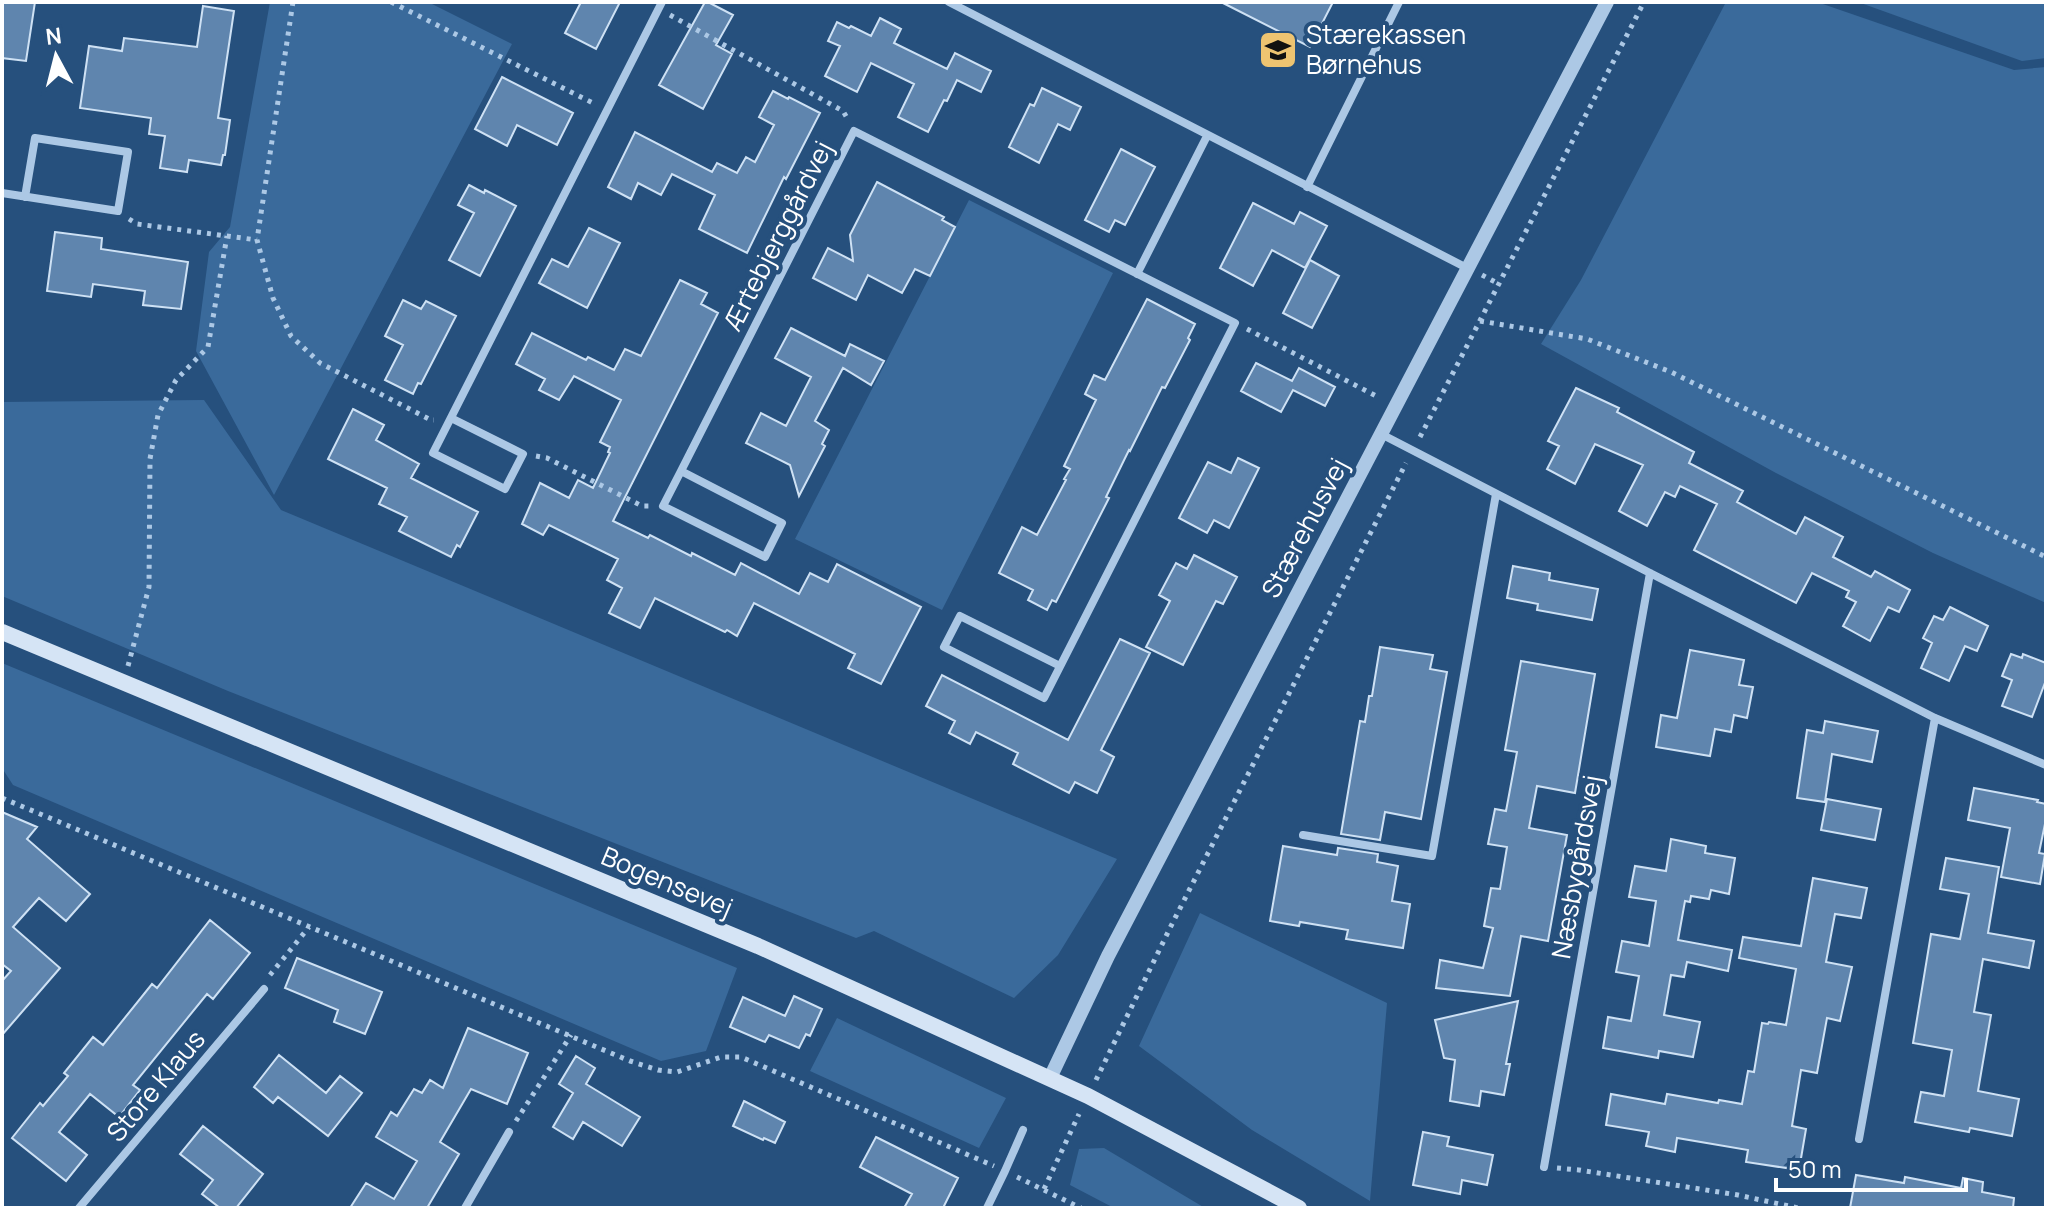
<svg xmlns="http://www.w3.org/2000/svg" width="2048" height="1210" viewBox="0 0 2048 1210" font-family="Manrope,sans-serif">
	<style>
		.green { fill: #3a6a9b }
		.building { fill: #5f85ae; stroke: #cee1f4; stroke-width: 2 }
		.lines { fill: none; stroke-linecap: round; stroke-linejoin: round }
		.path { stroke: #acc8e5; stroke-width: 5; stroke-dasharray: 4 6; stroke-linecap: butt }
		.minor { stroke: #acc8e5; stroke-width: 8 }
		.tertiary { stroke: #acc8e5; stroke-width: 14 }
		.secondary { stroke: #d5e4f5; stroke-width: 16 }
		.labels { text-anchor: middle; stroke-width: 8; stroke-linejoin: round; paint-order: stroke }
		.poi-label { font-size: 26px; fill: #fff; stroke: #26507d; text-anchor: start }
		.street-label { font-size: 26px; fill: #fff; stroke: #26507d }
	</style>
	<rect width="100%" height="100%" fill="#26507d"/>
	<path class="green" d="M270 2H428L512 44 274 495 196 351 209 252 230 227Z
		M1726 2H1817L2014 70 2046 67V603L1933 553 1776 473 1541 344 1581 280Z
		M1858 2H2046V58L2022 61Z
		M969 200 1113 273 942 610 795 539Z
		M204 400 281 510 1117 859 1058 955 1014 998 874 931 856 938 228 691 2 596V402Z
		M2 663 737 968 706 1051 661 1061 13 785 2 768Z
		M1200 913 1387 1003 1370 1201 1252 1130 1139 1046Z
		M837 1018 1006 1098 979 1148 810 1071Z
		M1104 1148 1205 1208H1114L1070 1185 1079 1149Z"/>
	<path class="building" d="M2 2H35L26 61 2 58Z
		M581 2H620L596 49 565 33Z
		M705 2H708L733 15 716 45 732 54 703 109 659 85Z
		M1221 2H1333L1310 47Z
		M203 6 234 11 218 118 230 120 225 155H223L221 165 189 160 187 172 160 168 165 136 149 134 151 118 80 108 89 46 122 51 124 38 197 47Z
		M880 18 901 29 894 43 947 69 955 53 991 71 981 92 957 80 947 101 944 100 928 132 898 117 914 84 871 63 857 92 825 76 840 46 828 41 837 22 849 28 851 26 871 36Z
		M502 77 573 113 557 145 517 125 507 146 475 129Z
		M1042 88 1081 107 1070 130 1058 124 1039 163 1009 147 1030 104 1034 106Z
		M773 91 788 99 789 97 820 113 786 179 784 177 747 253 699 229 715 195 672 174 661 195 638 183 631 199 608 187 635 132 712 172 717 163 737 173 746 157 755 162 774 125 759 117Z
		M1121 149 1155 167 1125 225 1115 220 1109 232 1085 220Z
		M877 182 944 217 942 220 955 227 930 276 915 269 902 293 868 275 856 300 813 278 828 248 853 261 850 235Z
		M469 185 484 193 485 190 516 206 480 276 449 260 474 213 458 205Z
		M1253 203 1294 224 1300 212 1327 226 1305 268 1272 250 1253 286 1220 268Z
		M589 228 620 243 587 308 539 283 552 259 568 267Z
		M55 232 102 238 101 249 188 262 181 309 143 305 145 291 93 284 91 297 47 291Z
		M1310 260 1339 276 1312 328 1283 313Z
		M680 280 707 293 701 304 718 313 613 521 648 538 650 535 691 556 692 553 735 575 741 563 799 594 810 573 828 582 837 564 921 607 881 684 848 668 855 654 754 603 737 636 727 630 725 632 655 598 640 628 609 613 622 588 607 580 618 559 549 525 543 535 522 524 540 483 569 498 578 480 593 488 610 453 608 452 610 447 600 442 621 400 574 376 559 400 539 390 545 379 516 364 532 333 586 360 588 357 614 370 625 349 641 356Z
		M1147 299 1195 324 1188 338 1190 340 1165 388 1162 387 1130 451 1129 450 1106 497 1109 498 1056 602 1052 600 1047 610 1028 600 1033 590 999 573 1022 527 1037 535 1066 480 1064 479 1070 469 1064 466 1096 400 1085 394 1094 375 1105 380Z
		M403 300 421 309 426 301 456 316 421 384 418 383 413 394 385 380 403 345 385 336Z
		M791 328 845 356 850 344 884 361 871 385 843 368 815 421 829 430 822 444 825 446 799 496 790 465 746 443 761 413 786 426 811 377 775 358Z
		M1256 363 1292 381 1299 368 1335 387 1325 406 1293 390 1281 412 1241 391Z
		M1576 388 1619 408 1617 412 1694 452 1689 463 1743 491 1737 502 1796 534 1805 517 1843 537 1833 557 1871 577 1875 571 1910 590 1899 612 1888 607 1870 641 1843 626 1856 602 1846 597 1849 591 1812 573 1796 603 1694 550 1717 504 1680 486 1675 497 1665 492 1647 526 1619 511 1643 465 1595 444 1575 484 1547 469 1559 446 1548 441Z
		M353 409 384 425 376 440 419 464 411 478 478 512 460 547 457 545 451 557 399 531 407 517 379 504 387 488 328 459Z
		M1238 458 1259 468 1229 528 1214 520 1207 533 1179 518 1208 462 1231 473Z
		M1194 555 1237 577 1223 604 1216 601 1183 665 1146 647 1170 601 1159 595 1176 563 1187 569Z
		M1513 566 1550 573 1549 580 1598 589 1592 620 1537 610 1538 604 1507 598Z
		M1950 607 1988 626 1977 651 1965 646 1949 681 1921 668 1932 643 1923 638 1934 616 1943 620Z
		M1120 639 1150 653 1101 750 1114 757 1097 793 1075 782 1069 793 1013 764 1018 753 976 732 970 744 949 733 955 721 926 706 942 675 1068 740Z
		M1380 647 1433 655 1430 669 1447 672 1421 819 1385 812 1380 840 1341 834 1360 721 1365 722 1369 696H1372Z
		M1690 650 1744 660 1739 685 1753 687 1747 718 1734 715 1731 732 1715 729 1710 756 1656 747 1661 715 1677 718Z
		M2011 654 2022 658 2023 654 2046 663V680L2032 717 2002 706 2012 680 2002 676Z
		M1521 661 1595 674 1575 793 1537 786 1529 828 1567 835 1548 941 1521 936 1510 996 1436 988 1440 960 1483 968 1493 928 1484 926 1491 888 1500 889 1507 847 1488 844 1495 809 1506 811 1517 752 1505 750Z
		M1825 721 1878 731 1872 762 1832 754 1825 802 1797 798 1807 730 1823 733Z
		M1974 788 2038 800 2037 802 2046 804V819L2039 853 2045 854 2040 884 2001 877 2010 828 1968 820Z
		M1827 799 1881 809 1875 840 1821 830Z
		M2 812 37 827 27 839 90 894 66 921 39 898 13 927 60 968 2 1035V981L11 971 2 964Z
		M1671 839 1706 846 1705 853 1735 858 1729 894 1711 890 1709 899 1691 896 1690 902 1685 901 1678 940 1732 950 1728 971 1687 962 1684 977 1671 975 1664 1015 1700 1022 1693 1057 1659 1051 1658 1058 1603 1048 1608 1017 1631 1021 1639 976 1616 972 1622 941 1649 946 1656 901 1629 897 1635 866 1666 871Z
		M1283 846 1337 855 1338 848 1378 854 1377 862 1398 866 1392 901 1410 904 1403 948 1346 939 1348 930 1300 922 1299 926 1270 921Z
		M1946 858 1999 867 1988 933 2034 941 2029 968 1983 959 1974 1012 1991 1015 1978 1091 2019 1099 2012 1136 1970 1128 1969 1132 1915 1122 1921 1092 1944 1096 1952 1050 1913 1043 1931 934 1960 939 1969 894 1940 889Z
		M1813 878 1867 888 1861 918 1835 914 1826 962 1852 967 1840 1021 1827 1018 1817 1073 1801 1070 1792 1126 1806 1129 1799 1170 1746 1162 1748 1150 1677 1138 1675 1152 1646 1146 1649 1132 1606 1125 1611 1094 1665 1104 1667 1094 1718 1103 1719 1100 1742 1104 1748 1071 1754 1072 1762 1023 1768 1024 1769 1022 1786 1025 1796 969 1739 958 1743 937 1801 946Z
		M210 920 250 953 213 999 207 994 133 1085 140 1090 119 1117 90 1094 59 1132 87 1155 66 1181 12 1138 40 1103 43 1106 68 1076 64 1073 93 1037 103 1045 152 984 157 988Z
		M297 958 382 992 365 1034 334 1022 338 1010 285 988Z
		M794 996 822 1009 810 1036 806 1034 799 1048 769 1035 765 1042 730 1027 743 997 785 1016Z
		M1518 1001 1506 1064H1510L1504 1095 1481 1091 1479 1106 1450 1101 1455 1060 1444 1058 1435 1020Z
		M468 1028 528 1053 507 1104 471 1089 440 1142 459 1154 427 1208H350L366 1183 394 1199 417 1161 376 1137 391 1112 397 1116 414 1089 422 1093 430 1080 443 1088Z
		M279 1055 326 1093 340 1076 362 1093 328 1136 278 1097 273 1103 254 1087Z
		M576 1056 595 1068 586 1084 640 1117 622 1146 583 1122 573 1139 553 1127 573 1093 559 1084Z
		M744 1101 785 1122 775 1143 764 1138 763 1140 733 1126Z
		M203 1126 263 1174 236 1208H220L202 1194 213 1180 180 1154Z
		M1423 1132 1449 1137 1447 1146 1493 1155 1487 1185 1462 1180 1460 1194 1413 1185Z
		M876 1137 958 1178 943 1208H904L912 1194 860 1167Z
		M1856 1175 1904 1183 1905 1177 1961 1188 1963 1178 1983 1182 1982 1192 2014 1198 2013 1208H1850Z"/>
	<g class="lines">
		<path class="path" d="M293 2 257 240 273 298 291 336 320 363 431 420H434
			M391 2 595 104
			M670 15 843 111 847 118
			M129 219 137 224 257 240
			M1482 275 1499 284
			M1480 321 1587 339 1671 372 2046 557
			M1247 329 1380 398
			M1420 437 1644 2
			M536 456 547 458 642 506H650
			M128 666 149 587 150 459 158 415 176 380 208 347 227 236
			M2 798 630 1061 658 1070 677 1072 721 1057H741L994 1166
			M270 975 309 927
			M1096 1080 1170 928 1406 463
			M516 1121 571 1035
			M1557 1168 1579 1170 1738 1195 1798 1208
			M1017 1177 1081 1208
			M1044 1189 1079 1114"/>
		<path class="minor" d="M949 2 1467 268
			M1307 187 1399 2
			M2 193 118 211 128 152 35 138 25 197
			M1137 274 1207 136
			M451 418 523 454 505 489 433 453 662 2
			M1381 434 1650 573 1935 718 2046 765
			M681 471 854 131 1235 323 1044 698 944 647 960 616 1060 666
			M681 471 782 523 765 557 663 506Z
			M1303 835 1432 856 1496 494
			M1859 1139 1935 718
			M1544 1167 1650 573
			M79 1208 264 989
			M465 1208 509 1132
			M987 1208 1005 1171 1023 1130"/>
		<path class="tertiary" d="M1050 1078 1108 956 1607 2"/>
		<path class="secondary" d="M2 632 758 946 1088 1096 1299 1208"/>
	</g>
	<defs>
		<symbol id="school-square" viewBox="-11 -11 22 22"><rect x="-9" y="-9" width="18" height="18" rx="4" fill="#eec471" stroke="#26507d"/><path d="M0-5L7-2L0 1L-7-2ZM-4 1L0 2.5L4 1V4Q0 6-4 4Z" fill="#111"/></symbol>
	</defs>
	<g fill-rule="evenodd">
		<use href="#school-square" x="1256" y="28" width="44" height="44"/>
	</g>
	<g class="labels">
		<g class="poi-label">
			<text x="1306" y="44">Stærekassen<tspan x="1306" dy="30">Børnehus</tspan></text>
		</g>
		<g class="street-label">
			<text transform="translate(778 236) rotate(-63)" y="9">Ærtebjerggårdvej</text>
			<text transform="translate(1305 528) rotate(-62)" y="9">Stærehusvej</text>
			<text transform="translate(1577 867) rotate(-80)" y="9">Næsbygårdsvej</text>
			<text transform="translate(667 882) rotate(23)" y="9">Bogensevej</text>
			<text transform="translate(156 1086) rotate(-50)" y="9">Store Klaus</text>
		</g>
	</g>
	<rect width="2048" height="1210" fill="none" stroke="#ffffff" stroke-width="8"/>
	<g transform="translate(56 56) rotate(353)" stroke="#26507d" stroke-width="6" paint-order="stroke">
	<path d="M0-6L14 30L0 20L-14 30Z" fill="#ffffff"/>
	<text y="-12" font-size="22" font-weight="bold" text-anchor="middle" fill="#ffffff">N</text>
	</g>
	<path d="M1776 1178v12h190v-12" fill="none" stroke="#ffffff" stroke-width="4"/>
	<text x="1788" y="1178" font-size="24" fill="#ffffff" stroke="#26507d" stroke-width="6" paint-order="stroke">50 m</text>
</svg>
